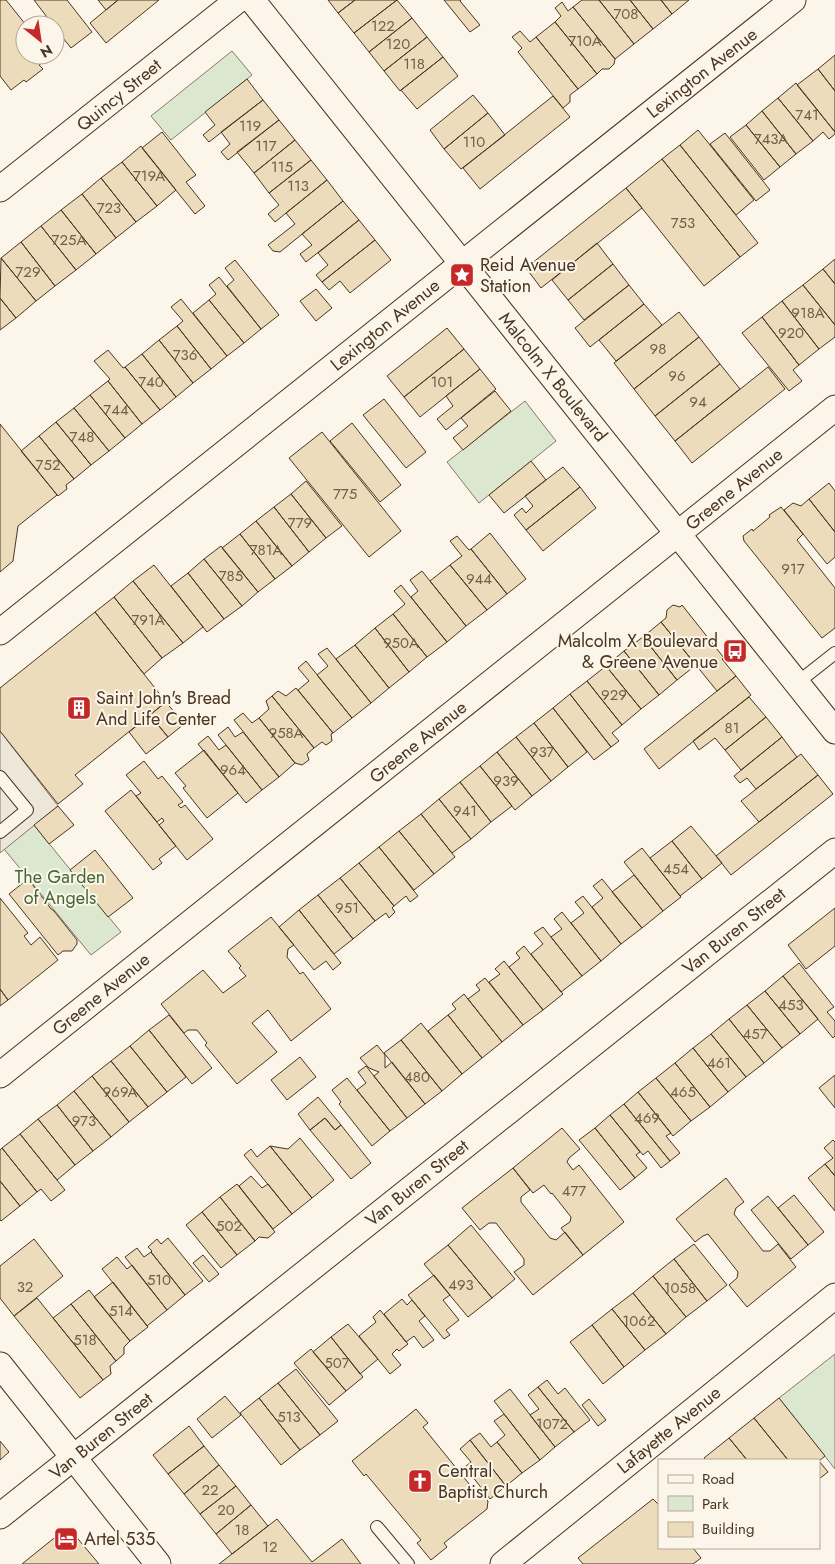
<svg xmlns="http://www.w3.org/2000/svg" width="835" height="1564" viewBox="0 0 835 1564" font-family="Jost,sans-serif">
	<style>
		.green { fill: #dce7d0; stroke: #887966 }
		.parking { fill: #ede7d9; stroke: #887966 }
		.building { fill: #ecdcbc; stroke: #4a3520 }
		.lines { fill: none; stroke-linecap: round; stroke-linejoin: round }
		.lane-casing { stroke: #4a3520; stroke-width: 14 }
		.street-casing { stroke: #4a3520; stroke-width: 27 }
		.lane { stroke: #fbf6e9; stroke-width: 12 }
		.street { stroke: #fbf6e9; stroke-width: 25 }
		.labels { text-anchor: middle; stroke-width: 4; stroke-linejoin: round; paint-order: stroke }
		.number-label { font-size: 15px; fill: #725f47 }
		.street-label { font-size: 18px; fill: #4a3520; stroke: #fbf6e9 }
		.poi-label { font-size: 18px; fill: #4a3520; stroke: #fbf6e9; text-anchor: start }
		.park-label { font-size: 18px; fill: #436837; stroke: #fbf6e9 }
	</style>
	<rect width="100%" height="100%" fill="#fbf6e9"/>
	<path class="green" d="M232 51 252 75 171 140 151 116Z
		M525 401 556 441 479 503 447 462Z
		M34 825 121 932 91 955 4 849Z
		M835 1354V1469L779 1398Z"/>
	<path class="parking" d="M0 731 58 806 0 853Z"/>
	<path class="building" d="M0 0H6L26 25 25 55H49L51 57 39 65 43 69 26 82 24 80 11 90 0 76Z
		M34 0H67L92 32 71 48 55 28V25H53Z
		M98 0H118L106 10Z
		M118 0H159L106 43 90 23Z
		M328 0H355L338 13Z
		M355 0H397L354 33 338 13Z
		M397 0 412 18 369 52 354 33Z
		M444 0H461L460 1 480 25 470 32Z
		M582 0H599L634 44 615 59 573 7Z
		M599 0H630L653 29 634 44Z
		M630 0H661L672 14 653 29Z
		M661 0H689L672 14Z
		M562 2 568 11 573 7 615 59 614 64 609 69H602L597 74 555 22 561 16 555 8Z
		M412 18 427 37 384 71 369 52Z
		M555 22 597 74 578 89 536 37Z
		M520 31 530 42 536 37 578 89 570 95V102L563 108 518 52 522 48 512 37Z
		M427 37 443 57 400 91 384 71Z
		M835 55V91L818 69Z
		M443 57 458 76 417 109 401 90Z
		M818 69 835 91V132L797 85Z
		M247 79 263 100 209 142 203 135 215 125 205 112Z
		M796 83 835 132V134L829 139 823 132 813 141 778 98Z
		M473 95 488 113 444 149 430 130Z
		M553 96 570 117 480 189 463 168Z
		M778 98 813 141 796 154 762 111Z
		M263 100 279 120 228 160 221 152 230 144 221 132Z
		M762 111 796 154 780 167 746 125Z
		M488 113 505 135 461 169 444 149Z
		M279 120 295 140 254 173 237 152Z
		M746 125 780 167 764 180 730 137Z
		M698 130 754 200 736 215 680 145Z
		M162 132 196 175 186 182 205 206 195 214 142 148Z
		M725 133 770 190 756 201 710 144Z
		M295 140 311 160 269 193 254 173Z
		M680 145 758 243 740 257 662 159Z
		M141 146 176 190 157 206 122 162Z
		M662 159 740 257 704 286 626 188Z
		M311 160 327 180 275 222 268 214 279 205 269 193Z
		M122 162 157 206 136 222 101 178Z
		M101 178 136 222 116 238 82 194Z
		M327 180 343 201 280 252 273 251 268 245 295 224 286 213Z
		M626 188 642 208 541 288 526 268Z
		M82 194 116 238 96 254 61 210Z
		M343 201 359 220 306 262 300 254 312 245 302 234Z
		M61 210 96 254 76 270 41 226Z
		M359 220 375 240 322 282 316 275 328 265 318 253Z
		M41 226 76 270 55 286 21 242Z
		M375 240 391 260 350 293 340 281 329 290 322 282Z
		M21 242 55 286 36 301 1 258Z
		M597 243 613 264 568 300 552 280Z
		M1 258 36 301 16 318 0 298Z
		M835 259V284L823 269Z
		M235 260 279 315 261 329 227 286 234 280 225 268Z
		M613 264 629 285 584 320 568 300Z
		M823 269 835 284V325L803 285Z
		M219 277 261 329 244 343 209 300 216 294 209 285Z
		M629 285 644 304 590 347 575 328Z
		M803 285 835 325V337L819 349 782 301Z
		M316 289 332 308 316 321 300 301Z
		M0 298 16 318 0 330Z
		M181 299 227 356 211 369 177 326 183 321 171 307Z
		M209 300 244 343 227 356 193 313Z
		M782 301 819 349 799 365 762 317Z
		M644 304 662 325 616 361 599 340Z
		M679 312 699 337 634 389 614 363Z
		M762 317 799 365 793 370 802 381 789 391 742 333Z
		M177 326 211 369 193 383 159 340Z
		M447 328 464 349 404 397 387 376Z
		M699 337 720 364 655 416 634 389Z
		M159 340 193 383 176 397 142 354Z
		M464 349 480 369 420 417 404 397Z
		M108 350 123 368 125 367 160 410 142 424 108 381 110 379 94 361Z
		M142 354 176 397 160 410 125 367Z
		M720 364 740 389 675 441 655 416Z
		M768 367 785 389 692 463 675 441Z
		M480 369 496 389 446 430 437 419 453 406 446 396Z
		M108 381 142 424 125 438 90 395Z
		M495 391 511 411 463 450 453 438 468 426 461 418Z
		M90 395 125 438 109 451 74 408Z
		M384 399 426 452 406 468 363 415Z
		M74 408 109 451 91 465 56 422Z
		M56 422 91 465 74 479 39 436Z
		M352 423 401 485 380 502 330 441Z
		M0 424 57 495 18 526 13 561 0 572Z
		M322 432 401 531 369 557 289 458Z
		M39 436 74 479 66 485 67 489 58 496 21 451Z
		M531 461 546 480 504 513 489 495Z
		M563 467 580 487 526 530 514 515 522 508 526 513 533 506 525 496Z
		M306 481 342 526 326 538 291 494Z
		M829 483 835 491V532L809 499Z
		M580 487 596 508 543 551 526 530Z
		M291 494 326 538 309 552 274 507Z
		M809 499 835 532V557L827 564 784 510 793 503 801 506Z
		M274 507 309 552 292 566 256 521Z
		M781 507 803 534 797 540 835 588V628L822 638 744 541 743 536 752 529 753 531 770 517 769 515Z
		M256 521 292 566 275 579 240 534Z
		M490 533 526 579 507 594 471 549Z
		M240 534 275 579 258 592 222 548Z
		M457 536 469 550 471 549 507 594 487 610 450 565 462 556 450 541Z
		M221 546 258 592 242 606 204 559Z
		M204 559 242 606 224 619 188 573Z
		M154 565 203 627 183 643 133 581Z
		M450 565 487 610 466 626 430 581Z
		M422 571 466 626 447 642 411 597 418 591 410 580Z
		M188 573 224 619 207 632 171 586Z
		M133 581 183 643 162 658 114 597Z
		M401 585 447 642 427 657 393 614 405 604 394 591Z
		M114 597 162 658 144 674 95 612Z
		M673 605 680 607 682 605 724 658 722 659 736 676 717 691 661 622 666 618 667 610Z
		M95 612 166 702 75 775 83 784 58 804 0 731V688Z
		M393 614 427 657 409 672 375 628Z
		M661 622 696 665 677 680 643 637Z
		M375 628 409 672 389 688 355 645Z
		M643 637 677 680 659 695 624 651Z
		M355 645 389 688 371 703 336 659Z
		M327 648 371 703 352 718 317 675 328 666 318 654Z
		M624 651 659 695 641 709 606 666Z
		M306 661 352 718 333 733 298 690 309 681 298 668Z
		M606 666 641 709 622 725 587 681Z
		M736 676 751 695 659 769 644 749Z
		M587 681 622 725 612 733 619 741 611 747 570 694Z
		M296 688 333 733 331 734 332 741 326 745 322 742 314 748 272 696 278 691 286 696Z
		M570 694 611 747 594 760 553 708Z
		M272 696 314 748 307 754 309 760 302 765 295 763 259 718 269 709 266 701Z
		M749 697 766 717 725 750 715 738 699 750 693 741Z
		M166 702 184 724 168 737 150 715Z
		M553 708 587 752 568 767 534 723Z
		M243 713 252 723 259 718 295 763 279 777 234 720Z
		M150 715 168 737 146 754 129 732Z
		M766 717 782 737 741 770 725 750Z
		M534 723 568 767 551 781 516 737Z
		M228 727 235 737 243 732 279 777 262 790 218 735Z
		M208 736 219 750 226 745 262 790 246 803 198 744Z
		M516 737 551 781 532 796 497 752Z
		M782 737 797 757 756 789 747 778 740 783 734 776Z
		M204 750 238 793 207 818 183 788 186 786 175 773Z
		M497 752 532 796 515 810 480 766Z
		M801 754 818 775 759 822 741 801Z
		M144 761 158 779 162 776 183 802 178 805 181 808 185 805 213 839 187 860 159 825 164 821 162 818 157 822 136 796 141 793 126 775Z
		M480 766 512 806 491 822 460 782Z
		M818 775 833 794 731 875 716 856Z
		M460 782 491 822 471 839 439 799Z
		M131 790 176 846 159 859 162 863 153 870 105 811Z
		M439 799 471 839 452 853 421 814Z
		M58 806 74 825 49 844 34 825Z
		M421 814 455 857 434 874 399 831Z
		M691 826 722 863 702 879 672 841Z
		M399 831 434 874 414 890 379 847Z
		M672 841 702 879 680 896 650 858Z
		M379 847 418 896 410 902 406 896 394 906 359 863Z
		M642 848 681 897 663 911 624 862Z
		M95 850 133 898 108 917 70 870Z
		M359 863 394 906 392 908 395 912 389 918 386 913 375 921 340 878Z
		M634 875 663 911 642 928 612 892Z
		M340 878 375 921 353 939 318 895Z
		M28 879 49 906 50 908 54 911 77 940V944L72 951H63L58 955 9 894Z
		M602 879 642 928 621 944 592 907 603 898 593 886Z
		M318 895 353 939 334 954 299 910Z
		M583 896 621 944 601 961 571 923 584 913 575 902Z
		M0 898 28 933 24 936 31 945 40 937 58 960 8 1000 0 989Z
		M835 908V946L806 969 788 945Z
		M299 910 341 963 333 970 326 961 314 970 279 927Z
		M562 912 601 961 582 976 551 937 562 929 554 919Z
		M271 917 294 945 288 949 287 957 300 974 303 972 331 1009 291 1041 268 1010 252 1023 277 1052 237 1084 205 1045 207 1043 197 1030H188L184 1033 161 1004 203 970 223 993 246 976 239 968 241 966 228 951Z
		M543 927 582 976 561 992 531 954 543 944 534 933Z
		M524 946 563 994 543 1010 509 967 520 958 516 953Z
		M504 961 543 1010 523 1025 489 982 500 974 495 969Z
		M799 963 834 1007 827 1012 835 1021V1036L833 1038 783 976Z
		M783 976 818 1019 800 1034 765 991Z
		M485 978 523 1025 502 1042 468 999 480 990 476 985Z
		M0 989 8 1000 0 1006Z
		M765 991 800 1034 782 1048 747 1005Z
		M464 994 502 1042 482 1058 448 1015 456 1009 452 1004Z
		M747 1005 782 1048 764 1063 729 1019Z
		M169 1015 212 1068 192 1084 149 1030Z
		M448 1015 482 1058 462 1074 428 1031Z
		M729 1019 764 1063 746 1077 711 1034Z
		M421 1023 462 1074 442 1091 401 1040Z
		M149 1030 186 1077 167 1092 130 1046Z
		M711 1034 746 1077 728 1092 693 1048Z
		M401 1040 442 1091 425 1104 384 1053Z
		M377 1045 385 1055V1068L392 1062 425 1104 407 1118 374 1076 379 1072 369 1068 360 1058Z
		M130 1046 167 1092 148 1107 111 1061Z
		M693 1048 728 1092 710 1107 675 1063Z
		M300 1057 316 1077 287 1100 271 1080Z
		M111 1061 148 1107 129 1122 92 1076Z
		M675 1063 710 1107 691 1121 656 1078Z
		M366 1066 407 1118 390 1131 357 1090 366 1083 358 1072Z
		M835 1075V1108L819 1088Z
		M92 1076 129 1122 111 1137 74 1091Z
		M347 1078 390 1131 372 1146 339 1104 341 1102 332 1090Z
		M656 1078 691 1121 673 1136 638 1092Z
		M74 1091 111 1137 93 1151 57 1105Z
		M638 1092 671 1133 666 1136 680 1153 670 1161 624 1104Z
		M318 1097 341 1125 335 1130 325 1118 310 1130 298 1114Z
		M624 1104 670 1161 661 1168 648 1151 643 1155 610 1115Z
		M57 1105 93 1151 75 1165 38 1119Z
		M610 1115 640 1152 636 1155 647 1168 635 1178 595 1128Z
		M325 1118 335 1130 341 1125 371 1163 351 1179 310 1130Z
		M38 1119 75 1165 57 1180 20 1134Z
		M562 1128 580 1149 569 1158 567 1162 573 1170 579 1165 624 1222 583 1255 561 1228 570 1222 571 1217 552 1193 551 1194 544 1185 533 1193 513 1168Z
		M595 1128 635 1178 620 1190 579 1140Z
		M20 1134 65 1190 51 1201 41 1189 37 1192 2 1148Z
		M300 1138 334 1180 312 1198 270 1146 288 1149Z
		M833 1140 835 1142V1176L825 1164 833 1158 824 1148Z
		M270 1146 312 1198 292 1214 244 1155 251 1149 257 1157Z
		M2 1148 37 1192 20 1206 0 1181V1150Z
		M825 1164 835 1176V1211L808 1178Z
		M513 1168 530 1190 521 1197V1202L550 1238 556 1240 565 1232 583 1255 533 1295 514 1272 524 1265V1259L496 1223H489L480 1230 462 1208Z
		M251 1176 262 1188 268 1184 292 1214 273 1229 239 1186Z
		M726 1178 744 1202 736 1208 734 1214 763 1251H770L778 1244 796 1267 747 1307 729 1285 737 1278 738 1272 708 1234 703 1236 695 1242 676 1219Z
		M0 1181 20 1206 1 1221 0 1220Z
		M237 1184 275 1232 268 1238 259 1237 255 1241 220 1197Z
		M794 1195 824 1232 808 1245 778 1208Z
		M768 1196 808 1245 791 1259 751 1210Z
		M220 1197 255 1241 237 1255 202 1212Z
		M202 1212 237 1255 221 1268 186 1225Z
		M471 1225 515 1279 492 1298 448 1245Z
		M168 1238 203 1281 185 1295 151 1252 152 1251 148 1247 157 1239 161 1244Z
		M34 1239 63 1276 14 1316 0 1298V1266Z
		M694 1244 727 1285 707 1301 674 1259Z
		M448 1245 492 1298 468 1317 424 1264Z
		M137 1248 144 1257 151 1252 185 1295 167 1310 125 1257Z
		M203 1255 219 1274 209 1282 193 1263Z
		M117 1257 127 1269 132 1265 167 1310 147 1326 102 1269Z
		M674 1259 707 1301 686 1317 653 1276Z
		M434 1275 450 1295 443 1300 459 1320 446 1330 450 1335 444 1339 408 1295Z
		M653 1276 686 1317 666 1334 633 1293Z
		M113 1282 148 1327 130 1341 94 1297Z
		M89 1290 130 1341 124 1347V1354L116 1361 71 1304Z
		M633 1293 666 1334 645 1350 612 1309Z
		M37 1298 103 1380 80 1398 14 1316Z
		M402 1299 407 1305 412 1300 425 1316 419 1321 434 1340 423 1348 414 1336 406 1342 384 1314Z
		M71 1304 116 1361 110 1366 111 1374 103 1380 53 1318Z
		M612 1309 645 1350 624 1367 592 1325Z
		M380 1310 408 1344 399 1351 397 1349 392 1354 401 1365 390 1374 359 1336 376 1322 373 1317Z
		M348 1324 378 1359 360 1374 331 1337Z
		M592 1325 624 1367 603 1384 570 1342Z
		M331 1337 363 1377 346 1391 313 1352Z
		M311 1349 346 1391 329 1405 294 1363Z
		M296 1369 338 1421 320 1435 278 1383Z
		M547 1380 558 1394 565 1388 590 1420 574 1432 538 1387Z
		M278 1383 320 1435 300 1450 259 1398Z
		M538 1387 574 1432 555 1447 530 1415 539 1409 528 1395Z
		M510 1389 555 1447 540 1460 494 1401Z
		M225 1396 241 1415 212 1438 197 1419Z
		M259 1398 300 1450 281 1465 240 1413Z
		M779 1398 825 1456 819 1461 828 1472 819 1479V1460H788L754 1418Z
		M589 1399 606 1420 598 1426 582 1405Z
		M416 1409 428 1423 423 1427 478 1495 483 1496 488 1501 487 1509 444 1543 447 1547 431 1560 417 1543 421 1540 366 1474 364 1476 352 1461Z
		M504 1414 540 1460 522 1473 497 1442 505 1435 494 1421Z
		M754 1418 788 1460H747L729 1438Z
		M189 1426 204 1446 168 1474 153 1455Z
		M480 1433 491 1447 497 1442 522 1473 506 1486 470 1440Z
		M729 1438 747 1460H706L704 1458Z
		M470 1440 506 1486 490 1499 465 1467 471 1462 460 1449Z
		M0 1441 9 1452 0 1460Z
		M204 1446 219 1465 184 1494 168 1474Z
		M219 1465 236 1486 200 1514 184 1494Z
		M236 1486 251 1505 216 1534 200 1514Z
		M653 1499 659 1505V1548H693L701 1558 693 1564H583L578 1558Z
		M251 1505 268 1526 232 1554 216 1534Z
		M277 1519 312 1562 342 1539 361 1564H219Z
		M68 1527 99 1564H22L38 1551Z"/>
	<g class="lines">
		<defs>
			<path id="lane" d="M797 683 835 653
				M0 777 27 810 0 832
				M377 1527 408 1564"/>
			<path id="street" d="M252 0 835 731
				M0 189 238 0
				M0 632 793 0
				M0 1075 835 408
				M0 1365 158 1564
				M0 1516 835 851
				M503 1564 835 1296"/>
		</defs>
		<use href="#lane" class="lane-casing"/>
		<use href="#street" class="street-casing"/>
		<use href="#lane" class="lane"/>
		<use href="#street" class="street"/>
	</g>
	<defs>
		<symbol id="sight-square" viewBox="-11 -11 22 22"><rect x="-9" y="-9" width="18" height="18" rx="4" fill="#c62828" stroke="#fbf6e9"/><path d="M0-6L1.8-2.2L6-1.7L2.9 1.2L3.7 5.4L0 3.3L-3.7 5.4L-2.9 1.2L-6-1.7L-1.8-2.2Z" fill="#fff"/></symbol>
		<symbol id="bus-square" viewBox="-11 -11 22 22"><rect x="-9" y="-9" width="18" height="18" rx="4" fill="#c62828" stroke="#fbf6e9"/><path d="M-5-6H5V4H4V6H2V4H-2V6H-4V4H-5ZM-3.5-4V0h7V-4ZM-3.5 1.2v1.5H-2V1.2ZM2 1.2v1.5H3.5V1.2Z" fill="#fff"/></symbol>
		<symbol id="building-square" viewBox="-11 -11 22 22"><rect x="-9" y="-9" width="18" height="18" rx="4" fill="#c62828" stroke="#fbf6e9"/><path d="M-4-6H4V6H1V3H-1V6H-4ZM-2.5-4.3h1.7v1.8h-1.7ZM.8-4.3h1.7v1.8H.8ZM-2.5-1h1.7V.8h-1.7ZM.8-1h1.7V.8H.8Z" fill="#fff"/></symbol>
		<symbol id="church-square" viewBox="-11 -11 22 22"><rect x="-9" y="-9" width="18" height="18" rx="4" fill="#c62828" stroke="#fbf6e9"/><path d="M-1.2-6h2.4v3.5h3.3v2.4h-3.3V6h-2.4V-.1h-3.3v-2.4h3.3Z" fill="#fff"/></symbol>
		<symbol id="hotel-square" viewBox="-11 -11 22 22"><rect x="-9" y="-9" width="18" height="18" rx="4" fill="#c62828" stroke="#fbf6e9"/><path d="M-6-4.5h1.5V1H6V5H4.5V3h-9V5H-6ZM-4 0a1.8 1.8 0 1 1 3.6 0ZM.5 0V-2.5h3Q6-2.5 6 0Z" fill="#fff"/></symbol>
	</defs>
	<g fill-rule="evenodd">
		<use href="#sight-square" x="448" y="261" width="28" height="28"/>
		<use href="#bus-square" x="721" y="637" width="28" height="28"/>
		<use href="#building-square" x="65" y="694" width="28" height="28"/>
		<use href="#church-square" x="406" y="1467" width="28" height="28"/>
		<use href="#hotel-square" x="52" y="1525" width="28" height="28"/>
	</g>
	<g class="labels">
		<g class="number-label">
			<text x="626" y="19">708</text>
			<text x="383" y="31">122</text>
			<text x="585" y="46">710A</text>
			<text x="398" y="49">120</text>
			<text x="414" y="69">118</text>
			<text x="807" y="120">741</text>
			<text x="250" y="131">119</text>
			<text x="771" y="144">743A</text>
			<text x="474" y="147">110</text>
			<text x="266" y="151">117</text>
			<text x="282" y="172">115</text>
			<text x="149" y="181">719A</text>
			<text x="298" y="191">113</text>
			<text x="109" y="213">723</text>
			<text x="683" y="228">753</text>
			<text x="69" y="245">725A</text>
			<text x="28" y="277">729</text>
			<text x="808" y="318">918A</text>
			<text x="791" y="338">920</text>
			<text x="658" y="354">98</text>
			<text x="185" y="360">736</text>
			<text x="677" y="381">96</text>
			<text x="151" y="387">740</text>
			<text x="442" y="387">101</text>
			<text x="698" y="407">94</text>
			<text x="116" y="415">744</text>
			<text x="82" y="442">748</text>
			<text x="48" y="470">752</text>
			<text x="345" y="499">775</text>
			<text x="300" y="528">779</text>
			<text x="266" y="555">781A</text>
			<text x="793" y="574">917</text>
			<text x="231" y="581">785</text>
			<text x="479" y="584">944</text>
			<text x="148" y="625">791A</text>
			<text x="401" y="648">950A</text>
			<text x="614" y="700">929</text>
			<text x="732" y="733">81</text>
			<text x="286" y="738">958A</text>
			<text x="542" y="757">937</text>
			<text x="233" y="775">964</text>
			<text x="506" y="786">939</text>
			<text x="465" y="816">941</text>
			<text x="676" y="874">454</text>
			<text x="347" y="913">951</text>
			<text x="791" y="1010">453</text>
			<text x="755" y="1039">457</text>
			<text x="719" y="1068">461</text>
			<text x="417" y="1082">480</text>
			<text x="120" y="1097">969A</text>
			<text x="683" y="1097">465</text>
			<text x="647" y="1123">469</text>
			<text x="84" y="1126">973</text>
			<text x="574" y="1196">477</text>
			<text x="229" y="1231">502</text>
			<text x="159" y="1285">510</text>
			<text x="461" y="1290">493</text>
			<text x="25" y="1292">32</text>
			<text x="680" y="1293">1058</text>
			<text x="121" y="1316">514</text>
			<text x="639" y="1326">1062</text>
			<text x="85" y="1345">518</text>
			<text x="337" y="1368">507</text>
			<text x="289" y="1422">513</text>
			<text x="552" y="1429">1072</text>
			<text x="210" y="1495">22</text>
			<text x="226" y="1515">20</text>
			<text x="242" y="1535">18</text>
			<text x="270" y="1552">12</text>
		</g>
		<g class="street-label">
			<text transform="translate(702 73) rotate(-38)" y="6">Lexington Avenue</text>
			<text transform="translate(119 95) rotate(-39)" y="6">Quincy Street</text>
			<text transform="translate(385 325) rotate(-39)" y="6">Lexington Avenue</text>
			<text transform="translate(553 377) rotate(51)" y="6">Malcolm X Boulevard</text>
			<text transform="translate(734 489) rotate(-39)" y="6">Greene Avenue</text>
			<text transform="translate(418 742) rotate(-39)" y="6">Greene Avenue</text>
			<text transform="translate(734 931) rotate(-39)" y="6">Van Buren Street</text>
			<text transform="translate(101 994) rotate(-39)" y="6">Greene Avenue</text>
			<text transform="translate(417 1183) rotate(-39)" y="6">Van Buren Street</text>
			<text transform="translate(669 1430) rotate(-39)" y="6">Lafayette Avenue</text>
			<text transform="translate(101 1436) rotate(-39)" y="6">Van Buren Street</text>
		</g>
		<g class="poi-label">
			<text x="480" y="271">Reid Avenue<tspan x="480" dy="21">Station</tspan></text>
			<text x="718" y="647" text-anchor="end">Malcolm X Boulevard<tspan x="718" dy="21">&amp; Greene Avenue</tspan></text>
			<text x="96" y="704">Saint John's Bread<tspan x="96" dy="21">And Life Center</tspan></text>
			<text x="438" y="1477">Central<tspan x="438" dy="21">Baptist Church</tspan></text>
			<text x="84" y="1545">Artel 535</text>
		</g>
		<g class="park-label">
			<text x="60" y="883">The Garden<tspan x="60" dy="21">of Angels</tspan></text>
		</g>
	</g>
	<rect x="658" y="1459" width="162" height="90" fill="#fbf6e9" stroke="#b4a999"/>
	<rect x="668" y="1475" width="25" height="8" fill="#fbf6e9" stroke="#b4a999"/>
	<text x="702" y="1484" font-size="15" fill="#4a3520">Road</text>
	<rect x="668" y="1496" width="25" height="15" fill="#dce7d0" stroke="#b4a999"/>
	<text x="702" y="1509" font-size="15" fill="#4a3520">Park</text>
	<rect x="668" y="1522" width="25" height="15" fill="#ecdcbc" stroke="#b4a999"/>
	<text x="702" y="1534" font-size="15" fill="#4a3520">Building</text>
	<g transform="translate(40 40) rotate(150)"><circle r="24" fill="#fbf6e9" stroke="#b4a999"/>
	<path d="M0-4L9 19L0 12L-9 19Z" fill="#c62828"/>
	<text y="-8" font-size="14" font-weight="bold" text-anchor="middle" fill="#4a3520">N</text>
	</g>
</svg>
